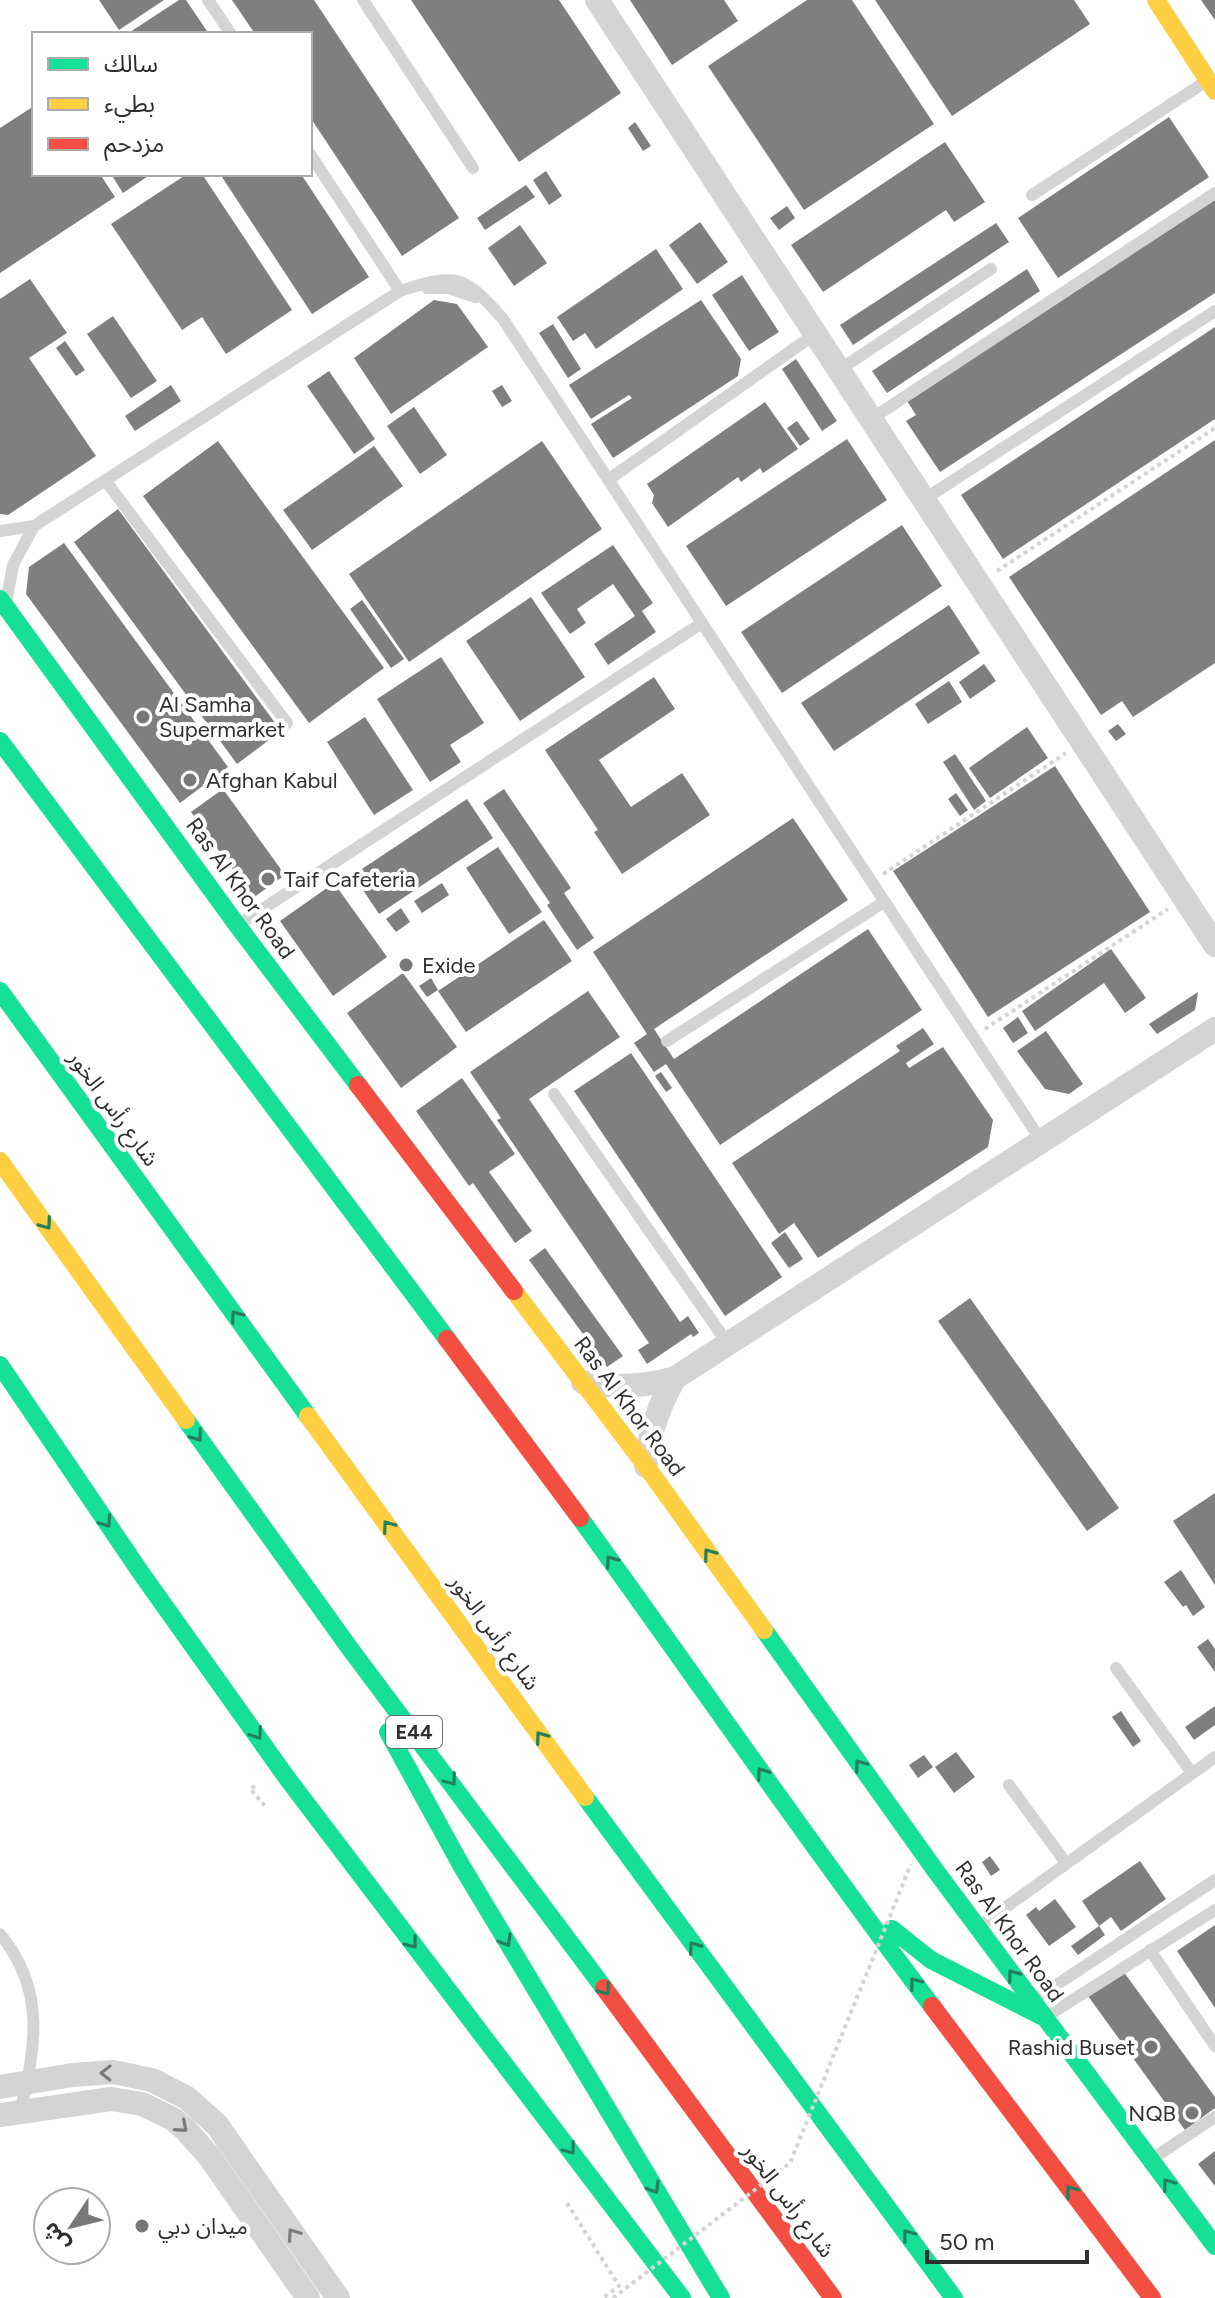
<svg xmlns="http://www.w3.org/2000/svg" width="1215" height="2298" viewBox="0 0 1215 2298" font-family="Figtree,'Noto Sans Arabic',sans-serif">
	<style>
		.building { fill: #7f7f7f }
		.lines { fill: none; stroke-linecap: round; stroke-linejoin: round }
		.path { stroke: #d4d4d4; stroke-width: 4; stroke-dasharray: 4 4; stroke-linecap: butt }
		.lane { stroke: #d4d4d4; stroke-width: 12 }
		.street { stroke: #d4d4d4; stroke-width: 24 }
		.fast { stroke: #16e098; stroke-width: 18 }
		.slow { stroke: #ffcf43; stroke-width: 18 }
		.jam { stroke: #f24e42; stroke-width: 18 }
		.path-bridge { stroke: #d4d4d4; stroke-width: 4; stroke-dasharray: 4 4; stroke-linecap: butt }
		.oneway { stroke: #247f5f }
		.oneway2 { stroke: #7a7a7a }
		.poi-dot { fill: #787878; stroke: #fff; stroke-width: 3 }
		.labels { text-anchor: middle; stroke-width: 8; stroke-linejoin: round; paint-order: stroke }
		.shield { fill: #fff; stroke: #6e6e6e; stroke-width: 2 }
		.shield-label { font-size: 20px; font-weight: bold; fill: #303030 }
		.poi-label { font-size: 22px; fill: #303030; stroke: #fff; text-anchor: start }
		.street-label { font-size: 22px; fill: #303030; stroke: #fff }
	</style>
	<rect width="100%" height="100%" fill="#fff"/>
	<path class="building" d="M99 0H164L119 30Z
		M179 0H186L209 34H127Z
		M232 0H314L459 218 402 256 310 117V34H255Z
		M411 0H559L621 93 519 162Z
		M630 0H724L738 21 672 65Z
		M807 0H852L934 124 804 210 708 66Z
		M875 0H1074L1090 24 952 116Z
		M1201 0H1215V20Z
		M34 106V174H100L115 197 0 273V128Z
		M1169 117 1209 177 1058 278 1018 218Z
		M635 122 651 146 643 151 628 128Z
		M945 142 985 202 954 222 946 210 823 292 791 245Z
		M546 171 562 196 549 205 533 180Z
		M111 174H151L123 193Z
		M187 174H202L292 310 226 354 202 317 182 330 111 224Z
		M220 174H301L369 277 312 314Z
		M526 185 535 197 485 230 477 218Z
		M1215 199V293L940 472 906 421 916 415 907 401Z
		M787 206 795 218 779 230 770 218Z
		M700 222 728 262 697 284 669 245Z
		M996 223 1009 242 853 345 840 325Z
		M520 225 547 263 514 286 488 248Z
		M656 249 683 289 596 349 585 333 573 341 557 317Z
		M1027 269 1040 291 887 393 872 371Z
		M742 275 779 332 749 351 712 295Z
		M30 279 67 333 29 358 96 456 8 515 0 514V299Z
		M434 300 457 304 488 347 391 414 354 358Z
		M701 300 741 359 738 376 613 458 591 424 632 398 629 395 591 419 569 385Z
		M113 316 157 381 131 398 87 334Z
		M553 324 581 369 568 378 539 333Z
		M1215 327V419L1003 559 961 495Z
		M65 341 85 370 76 376 56 348Z
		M796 359 837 421 822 431 782 369Z
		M329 371 375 439 354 454 307 386Z
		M171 385 181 401 135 431 125 416Z
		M502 385 512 401 502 407 492 391Z
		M765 402 798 449 763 473 760 468 741 482 738 477 668 527 652 503 654 495 647 484Z
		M414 407 447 455 420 474 387 426Z
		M797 421 810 439 800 446 787 428Z
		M847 439 887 500 726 606 686 546Z
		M1215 440V663L1133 717 1122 701 1101 715 1009 577Z
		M218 441 384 668 309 723 143 496Z
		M542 441 602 529 409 662 349 574Z
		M374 446 403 486 312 550 283 510Z
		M118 509 281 731 237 764 74 542Z
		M902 525 942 586 782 693 741 632Z
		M64 543 228 767 180 803 26 594 29 567Z
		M613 545 653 603 642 611 656 632 608 665 594 644 635 616 613 584 577 609 586 623 570 634 541 593Z
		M531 597 585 677 520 721 466 641Z
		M362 600 404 659 391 668 350 609Z
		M949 605 980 653 834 751 801 703Z
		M441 657 484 723 450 745 461 762 430 782 377 699Z
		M984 664 996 681 970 699 959 682Z
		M654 677 675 709 599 760 631 807 682 773 710 815 622 874 594 832 598 830 545 750Z
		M949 681 962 702 928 724 915 704Z
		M365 717 413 790 374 815 327 742Z
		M1118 724 1126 734 1116 741 1108 731Z
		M1027 727 1048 758 990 798 969 768Z
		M955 754 986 801 974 810 943 762Z
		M1055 766 1150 912 988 1017 893 871Z
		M223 789 285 875 253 898 191 812Z
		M504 789 571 888 564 893 594 938 577 950 547 905 550 903 483 803Z
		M956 793 968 810 960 816 948 799Z
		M467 799 493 838 379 914 353 875Z
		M793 818 848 900 654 1029 674 1059 868 929 922 1010 720 1145 666 1064 654 1072 634 1043 647 1034 593 952Z
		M498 847 542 912 509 934 466 868Z
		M334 883 387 957 333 996 280 921Z
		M442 883 449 895 422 913 414 901Z
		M401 908 410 922 396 932 386 919Z
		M544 920 572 961 466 1032 438 991Z
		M1111 949 1146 998 1125 1013 1104 983 1035 1031 1022 1011Z
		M403 973 457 1047 401 1088 347 1013Z
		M431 978 438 990 427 997 419 986Z
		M588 991 620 1037 529 1099 680 1322 688 1316 699 1333 693 1337 691 1334 647 1364 638 1350 649 1343 497 1120 501 1118 470 1072Z
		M1198 992 1195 1010 1157 1034 1149 1024Z
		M1018 1017 1028 1033 1013 1043 1003 1028Z
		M923 1028 934 1044 906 1063 909 1068 943 1047 993 1120 988 1147 818 1258 794 1223 779 1234 732 1163 900 1051 896 1046Z
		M1046 1031 1083 1084 1069 1094 1045 1089 1017 1051Z
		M631 1053 782 1277 725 1316 574 1091Z
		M661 1072 672 1088 666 1092 655 1076Z
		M462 1078 515 1154 489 1172 532 1231 515 1243 473 1183 469 1186 416 1111Z
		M785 1232 803 1259 789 1268 771 1243Z
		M545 1248 623 1356 607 1367 529 1260Z
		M970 1298 1119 1508 1087 1531 938 1321Z
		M1215 1493V1585L1173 1521Z
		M1181 1570 1205 1607 1193 1616 1186 1605 1183 1607 1164 1582Z
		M1208 1639 1215 1649V1672L1197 1647Z
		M1215 1706V1725L1194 1740 1185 1727Z
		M1121 1711 1141 1741 1133 1747 1112 1717Z
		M956 1752 975 1777 954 1793 935 1767Z
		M924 1755 933 1767 918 1778 909 1765Z
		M990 1856 1000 1870 991 1876 982 1862Z
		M1140 1861 1166 1899 1121 1931 1111 1917 1099 1926 1082 1901Z
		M1055 1899 1076 1927 1049 1946 1026 1915 1036 1907 1039 1911Z
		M1215 1925V2008L1177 1951Z
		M1099 1926 1105 1935 1078 1955 1071 1946Z
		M1123 1971 1215 2097V2108L1185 2130 1088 1996Z
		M1215 2151V2186L1198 2164Z"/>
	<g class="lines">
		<path class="path" d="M997 571 1215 428
			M883 874 1066 753
			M985 1029 1168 909
			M255 1786 250 1789 267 1808
			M567 2203 619 2286 603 2298"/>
		<path class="lane" d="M208 0 231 34
			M363 0 473 168
			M310 154 400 291
			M1032 195 1205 82
			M427 288H449L475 297
			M839 370 991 269
			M871 419 1215 193
			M105 480 287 723
			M608 480 815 334
			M923 500 1215 311
			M0 531 34 526 400 291C457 273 463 274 503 319L1042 1142
			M7 598 13 565 34 526
			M238 925 702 623
			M667 1041 884 902
			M554 1094 728 1344
			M1116 1668 1192 1773
			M1009 1785 1066 1863
			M981 1925 1215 1757
			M0 1934C46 1989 36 2048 20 2112
			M1150 1950 1215 2046
			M1035 1999 1215 1880
			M1052 2013 1215 1910
			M1152 2159 1215 2117"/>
		<path class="street" d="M597 0 1215 945
			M583 1382C615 1388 644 1387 675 1378L1215 1029
			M646 1466C649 1433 658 1406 675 1378
			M0 2087 73 2075 113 2072 152 2080 187 2098 217 2125 338 2298
			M0 2115 111 2099 142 2104 173 2119 186 2130 209 2156 308 2298"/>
		<path class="fast" d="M0 599 237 925 358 1085
			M0 741 447 1339
			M0 991 308 1416
			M0 1365 141 1573 287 1778 682 2298
			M186 1420 351 1650 604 1988
			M580 1518C698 1681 811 1846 932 2006
			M764 1630 935 1870 1215 2246
			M388 1732 461 1865 721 2298
			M585 1797 954 2298
			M892 1929 931 1960 1045 2018"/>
		<path class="slow" d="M1156 0 1215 91
			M0 1161 186 1420
			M514 1291 646 1466 764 1630
			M308 1416 585 1797"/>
		<path class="jam" d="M358 1085 514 1291
			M447 1339 580 1518
			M604 1988 833 2298
			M932 2006 1152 2298"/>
		<path class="path-bridge" d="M613 2298 790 2163 911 1864"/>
	</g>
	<defs><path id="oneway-chevron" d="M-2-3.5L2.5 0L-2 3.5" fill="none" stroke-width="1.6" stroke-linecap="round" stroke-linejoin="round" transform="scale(2)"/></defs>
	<g class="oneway">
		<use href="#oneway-chevron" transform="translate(46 1224) rotate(54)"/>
		<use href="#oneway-chevron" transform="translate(236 1316) rotate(-126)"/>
		<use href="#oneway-chevron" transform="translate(197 1436) rotate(54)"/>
		<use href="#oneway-chevron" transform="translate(106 1522) rotate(55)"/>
		<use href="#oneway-chevron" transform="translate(388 1526) rotate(-126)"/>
		<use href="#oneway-chevron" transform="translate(709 1554) rotate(-126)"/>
		<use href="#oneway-chevron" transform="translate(611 1561) rotate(-126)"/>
		<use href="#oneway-chevron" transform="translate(257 1734) rotate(55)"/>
		<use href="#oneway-chevron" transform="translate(541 1737) rotate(-126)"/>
		<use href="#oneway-chevron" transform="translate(860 1765) rotate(-126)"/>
		<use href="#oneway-chevron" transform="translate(762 1773) rotate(-125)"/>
		<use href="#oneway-chevron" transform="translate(451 1780) rotate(53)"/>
		<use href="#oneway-chevron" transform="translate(506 1941) rotate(59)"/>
		<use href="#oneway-chevron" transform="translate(412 1943) rotate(52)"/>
		<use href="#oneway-chevron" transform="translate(694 1947) rotate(-126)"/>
		<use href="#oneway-chevron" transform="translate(1013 1975) rotate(-126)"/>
		<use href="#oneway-chevron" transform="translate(915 1983) rotate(-127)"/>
		<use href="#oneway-chevron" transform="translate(605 1990) rotate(54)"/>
		<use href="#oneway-chevron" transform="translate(570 2149) rotate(53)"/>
		<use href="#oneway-chevron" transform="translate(1168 2184) rotate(-127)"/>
		<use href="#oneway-chevron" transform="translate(654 2188) rotate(59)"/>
		<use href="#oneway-chevron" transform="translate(1071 2191) rotate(-127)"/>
		<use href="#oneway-chevron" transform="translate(908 2235) rotate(-127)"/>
	</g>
	<g class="oneway2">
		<use href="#oneway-chevron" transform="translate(106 2073) rotate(-179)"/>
		<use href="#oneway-chevron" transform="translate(182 2127) rotate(41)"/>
		<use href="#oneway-chevron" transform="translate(293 2234) rotate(-125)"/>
	</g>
	<g class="poi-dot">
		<circle cx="143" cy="717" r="8"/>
		<circle cx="190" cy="780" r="8"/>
		<circle cx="268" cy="879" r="8"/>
		<circle cx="406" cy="965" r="8"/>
		<circle cx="1151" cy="2047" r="8"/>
		<circle cx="1192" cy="2113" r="8"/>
		<circle cx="142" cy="2226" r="8"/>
	</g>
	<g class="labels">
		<rect class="shield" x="386" y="1716" width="56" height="32" rx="6"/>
		<g class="shield-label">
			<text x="414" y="1739">E44</text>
		</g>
		<g class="poi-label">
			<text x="159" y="712">Al Samha<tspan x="159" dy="25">Supermarket</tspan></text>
			<text x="206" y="788">Afghan Kabul</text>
			<text x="284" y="887">Taif Cafeteria</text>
			<text x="422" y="973">Exide</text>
			<text x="1135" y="2055" text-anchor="end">Rashid Buset</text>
			<text x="1176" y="2121" text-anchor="end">NQB</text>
			<text x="158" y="2234">ميدان دبي</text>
		</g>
		<g class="street-label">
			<text transform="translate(241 888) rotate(54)" y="8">Ras Al Khor Road</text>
			<text transform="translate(114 1108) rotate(54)" y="8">شارع رأس الخور</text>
			<text transform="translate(630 1406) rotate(53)" y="8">Ras Al Khor Road</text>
			<text transform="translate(495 1632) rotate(54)" y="8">شارع رأس الخور</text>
			<text transform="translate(1010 1931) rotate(54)" y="8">Ras Al Khor Road</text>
			<text transform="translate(789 2200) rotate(53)" y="8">شارع رأس الخور</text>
		</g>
	</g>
	<rect x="32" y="32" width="280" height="144" fill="#ffffff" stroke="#acacac" stroke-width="2"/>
	<rect x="48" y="58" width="40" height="12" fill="#16e098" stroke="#acacac" stroke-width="2"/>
	<text x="104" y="72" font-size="24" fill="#303030">سالك</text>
	<rect x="48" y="98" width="40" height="12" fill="#ffcf43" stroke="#acacac" stroke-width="2"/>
	<text x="104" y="112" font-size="24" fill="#303030">بطيء</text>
	<rect x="48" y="138" width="40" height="12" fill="#f24e42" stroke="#acacac" stroke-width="2"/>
	<text x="104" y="152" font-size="24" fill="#303030">مزدحم</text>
	<g transform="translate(72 2226) rotate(235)"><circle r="38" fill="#ffffff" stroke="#acacac" stroke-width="2"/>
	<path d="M0-6L14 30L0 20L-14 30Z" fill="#787878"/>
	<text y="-12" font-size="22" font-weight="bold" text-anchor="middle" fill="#303030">ش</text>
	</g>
	<path d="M927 2250v12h160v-12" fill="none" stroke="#303030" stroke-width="4"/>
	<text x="939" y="2250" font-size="24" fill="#303030" stroke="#ffffff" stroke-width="6" paint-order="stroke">50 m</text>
</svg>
